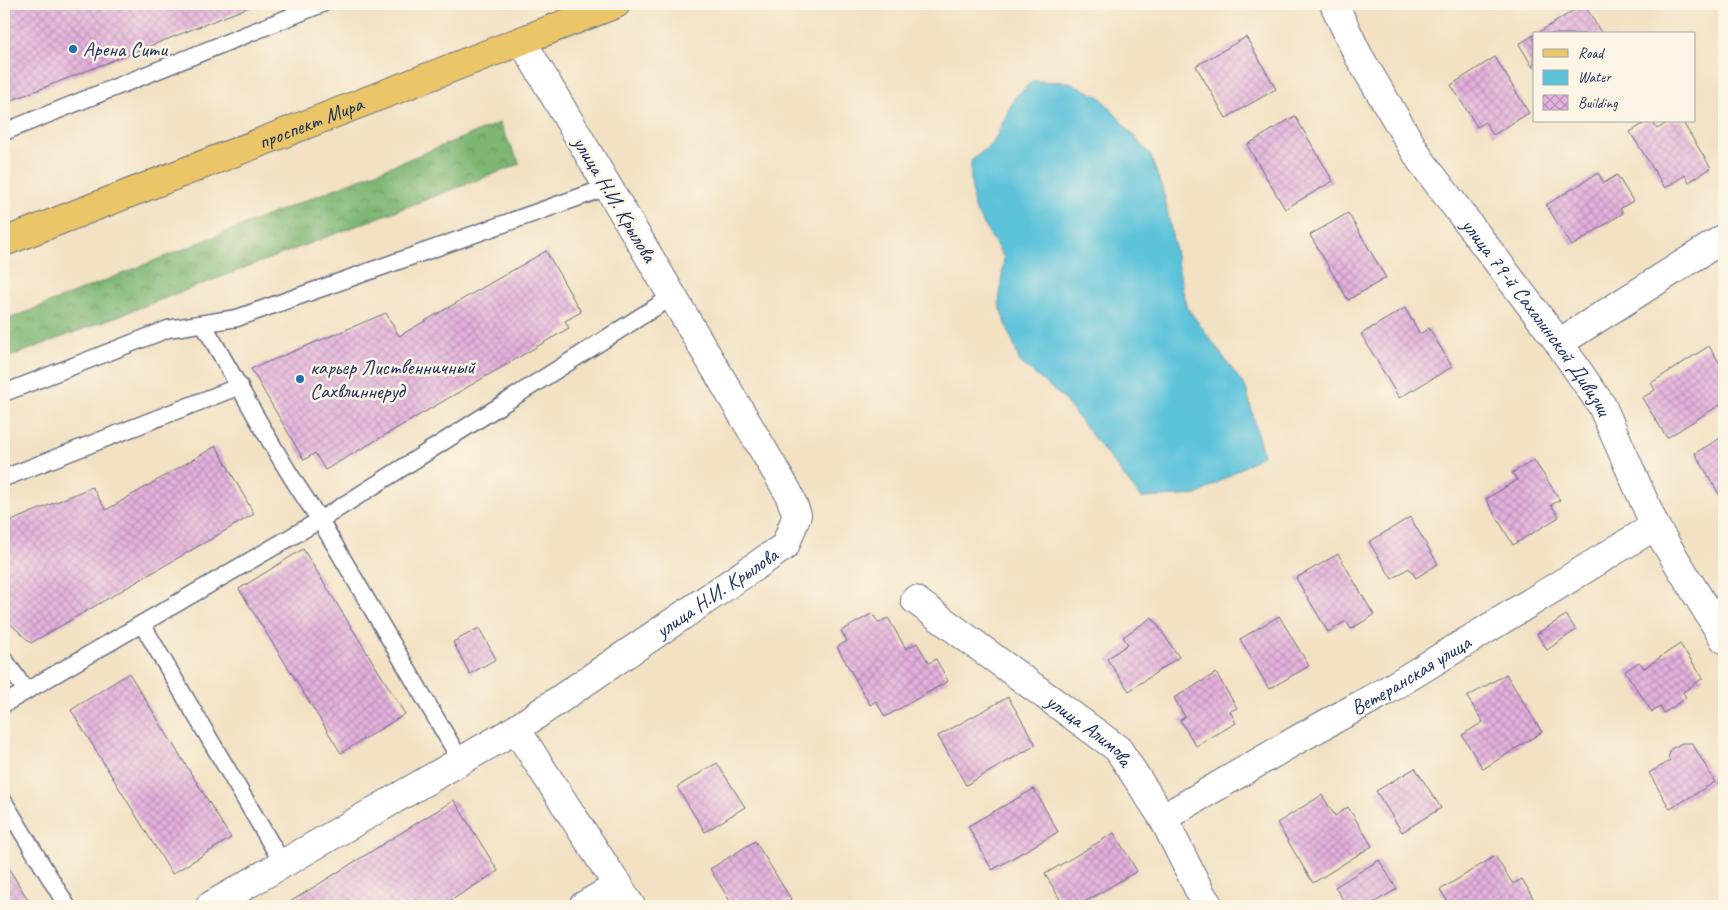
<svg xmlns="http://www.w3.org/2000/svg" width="1728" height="910" viewBox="0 0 1728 910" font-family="Caveat,sans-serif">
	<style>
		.forest { fill: url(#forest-crowns); stroke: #4c7268 }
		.water { fill: #5dc3db; stroke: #3c799c }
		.building { fill: url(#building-cross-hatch) }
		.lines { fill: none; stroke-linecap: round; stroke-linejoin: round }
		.service-casing { stroke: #666d81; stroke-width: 19 }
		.minor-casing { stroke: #666d81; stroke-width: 30 }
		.primary-casing { stroke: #666d81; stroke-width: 30 }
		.service { stroke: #fff; stroke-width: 16 }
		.minor { stroke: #fff; stroke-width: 28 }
		.primary { stroke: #ebc669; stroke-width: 28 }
		.poi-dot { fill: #1f6fb2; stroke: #fcf5e5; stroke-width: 2 }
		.labels { text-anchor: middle; stroke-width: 5; stroke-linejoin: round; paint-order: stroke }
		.poi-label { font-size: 21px; fill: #1b2f5e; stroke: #fcf5e5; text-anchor: start }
		.street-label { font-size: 21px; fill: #1b2f5e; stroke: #fcf5e5 }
	</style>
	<defs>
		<pattern id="forest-crowns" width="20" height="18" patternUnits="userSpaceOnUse" patternTransform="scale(1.25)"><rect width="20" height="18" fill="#7eb673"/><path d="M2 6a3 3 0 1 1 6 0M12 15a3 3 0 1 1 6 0" fill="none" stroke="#669462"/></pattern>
		<pattern id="building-cross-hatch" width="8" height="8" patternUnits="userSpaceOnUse" patternTransform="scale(1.25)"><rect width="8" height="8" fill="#e4b0dc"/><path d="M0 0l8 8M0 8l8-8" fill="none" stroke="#b890b6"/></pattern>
	</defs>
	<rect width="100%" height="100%" fill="#fcf5e5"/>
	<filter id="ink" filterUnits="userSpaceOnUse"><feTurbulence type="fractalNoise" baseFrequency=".02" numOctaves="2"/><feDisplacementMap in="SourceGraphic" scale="10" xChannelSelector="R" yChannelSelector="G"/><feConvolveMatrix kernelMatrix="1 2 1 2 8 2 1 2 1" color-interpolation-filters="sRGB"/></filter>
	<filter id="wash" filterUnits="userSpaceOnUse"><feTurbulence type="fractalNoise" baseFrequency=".0096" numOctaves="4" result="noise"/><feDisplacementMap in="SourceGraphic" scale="20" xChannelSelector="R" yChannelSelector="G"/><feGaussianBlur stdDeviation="1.12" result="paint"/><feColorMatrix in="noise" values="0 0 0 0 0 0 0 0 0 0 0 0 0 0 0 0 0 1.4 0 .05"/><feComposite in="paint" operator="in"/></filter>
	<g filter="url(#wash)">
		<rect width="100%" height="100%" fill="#f2e1c3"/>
		<path class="forest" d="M499 123 520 164 4 359V321Z"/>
		<path class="water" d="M1033 81 1069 82 1100 97 1151 156 1164 195 1186 306 1246 388 1263 455 1197 495 1141 498 1062 397 1020 362 999 304 1004 258 974 208 971 180V161L993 143 1015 97Z"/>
		<g id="blocks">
			<path class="building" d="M4 4H257L7 102 4 94Z
				M1584 4 1602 34H1536Z
				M1534 35V69L1519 44Z
				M1246 37 1276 89 1226 118 1196 66Z
				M1495 57 1529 113 1493 135 1485 122 1477 127 1451 85Z
				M1295 116 1333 181 1285 209 1247 145Z
				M1648 121H1652L1657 129 1670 121H1682L1711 168 1689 182 1685 175 1665 188 1630 132Z
				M1598 173 1604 183 1617 175 1633 201 1620 209 1623 213 1572 246 1546 205Z
				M1348 213 1386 278 1348 300 1310 235Z
				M546 251 581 312 565 321 569 328 325 470 315 453 304 460 251 369 386 313 399 336Z
				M1405 308 1420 334 1429 328 1452 367 1399 398 1361 334Z
				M1709 346 1724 370V402L1667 438 1642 398 1655 390 1651 383Z
				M1724 436V494L1720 496 1695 453Z
				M216 446 254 514 31 643 4 618V524L92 487 106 510Z
				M1534 460 1560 500 1551 505 1559 517 1513 545 1486 499 1517 480 1512 473Z
				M1410 517 1438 564 1416 578 1409 568 1392 579 1369 542Z
				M303 549 405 714 341 753 239 589Z
				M1338 554 1374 615 1351 629 1346 621 1328 632 1296 578Z
				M873 613 878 623 888 618 906 649 917 643 929 663 936 659 948 681 885 717 876 701 870 705 837 647 847 641 841 631Z
				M1566 615 1576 630 1547 650 1537 634Z
				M1279 616 1309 666 1269 689 1240 639Z
				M1152 617 1179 657 1129 691 1107 659 1128 644 1123 637Z
				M479 628 496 659 470 674 453 642Z
				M1680 644 1703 678 1683 692 1686 698 1664 713 1660 707 1652 712 1625 671 1639 662 1644 668Z
				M129 673 231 838 172 874 71 710Z
				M1216 673 1237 708 1230 711 1236 723 1196 746 1180 720 1185 717 1174 698Z
				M1506 674 1542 732 1483 769 1462 735 1483 722 1467 697Z
				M1008 697 1036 745 966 785 938 736Z
				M1682 743H1692L1715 782 1670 809 1649 773 1670 761 1668 758 1671 749Z
				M717 763 745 807 705 832 677 787Z
				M1415 768 1441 808 1402 832 1376 791Z
				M1034 789 1058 832 992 870 968 826Z
				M1322 795 1335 816 1348 807 1372 846 1313 883 1277 823Z
				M454 800 498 871 442 906H286L285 905Z
				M1114 833 1137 871 1078 906H1064L1045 874Z
				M755 841 791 899 780 906H733L710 869Z
				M1495 856 1513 884 1522 879 1536 903 1530 906H1451L1440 890Z
				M1379 860 1397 889 1368 906H1347L1335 887Z
				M4 861 32 906H4Z"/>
		</g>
	</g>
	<g filter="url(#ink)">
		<use href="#blocks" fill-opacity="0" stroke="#666d81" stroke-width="1"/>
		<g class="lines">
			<defs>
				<path id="service" d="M4 132 322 4
					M203 324C242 389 276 458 320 520L461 761
					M4 393 168 329 237 318 608 187
					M4 478 240 386
					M142 624 283 864
					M4 659 26 691
					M4 704 320 520 673 296
					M4 802 67 906"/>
				<g id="minor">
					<path id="s1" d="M1334 4 1358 55 1421 161 1559 343 1602 406 1655 526 1724 639"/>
					<path d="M1559 343 1724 238"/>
					<path id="s2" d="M915 600 1118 749 1163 818 1200 892 1209 906"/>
					<path d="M516 729 631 906"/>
					<path id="s3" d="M1163 818 1300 738 1386 691 1655 526"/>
					<path id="s4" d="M210 906 516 729 785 546 797 515 788 492 522 41"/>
					<path d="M583 906 619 885"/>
				</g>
				<g id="primary">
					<path id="s5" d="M4 242 616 4"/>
				</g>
			</defs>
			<use href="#service" class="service-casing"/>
			<use href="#minor" class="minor-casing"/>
			<use href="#primary" class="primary-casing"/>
			<use href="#service" class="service"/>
			<use href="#minor" class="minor"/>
			<use href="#primary" class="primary"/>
		</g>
	</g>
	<g class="poi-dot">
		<circle cx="73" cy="49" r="5"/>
		<circle cx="300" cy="379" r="5"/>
	</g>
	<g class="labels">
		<g class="poi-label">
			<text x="83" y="56">Арена Сити</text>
			<text x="310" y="374">карьер Лиственничный<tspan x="310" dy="24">Сахвлиннеруд</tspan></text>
		</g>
		<g class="street-label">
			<text dy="7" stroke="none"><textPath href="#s5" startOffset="329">проспект Мира</textPath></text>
			<text transform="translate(615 199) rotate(59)" y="7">улица Н.И. Крылова</text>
			<text dy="7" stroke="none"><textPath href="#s1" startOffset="374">улица 79-й Сахалинской Дивизии</textPath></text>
			<text dy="7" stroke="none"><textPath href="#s4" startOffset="596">улица Н.И. Крылова</textPath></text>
			<text dy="7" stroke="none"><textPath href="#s3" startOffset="286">Ветеранская улица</textPath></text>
			<text dy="7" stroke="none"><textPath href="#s2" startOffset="218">улица Алимова</textPath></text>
		</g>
	</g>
	<rect width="1728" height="910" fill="none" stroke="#fcf5e5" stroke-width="20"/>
	<rect x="1533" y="32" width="162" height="90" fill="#fcf5e5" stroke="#a2a6af"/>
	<rect x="1543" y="49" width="25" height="8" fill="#ebc669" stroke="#a2a6af"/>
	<text x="1578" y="58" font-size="15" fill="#1b2f5e">Road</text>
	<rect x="1543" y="70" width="25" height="15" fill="#5dc3db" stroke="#a2a6af"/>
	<text x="1578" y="82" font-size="15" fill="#1b2f5e">Water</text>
	<rect x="1543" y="95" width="25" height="15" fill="url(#building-cross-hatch)" stroke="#a2a6af"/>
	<text x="1578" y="108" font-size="15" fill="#1b2f5e">Building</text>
</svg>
